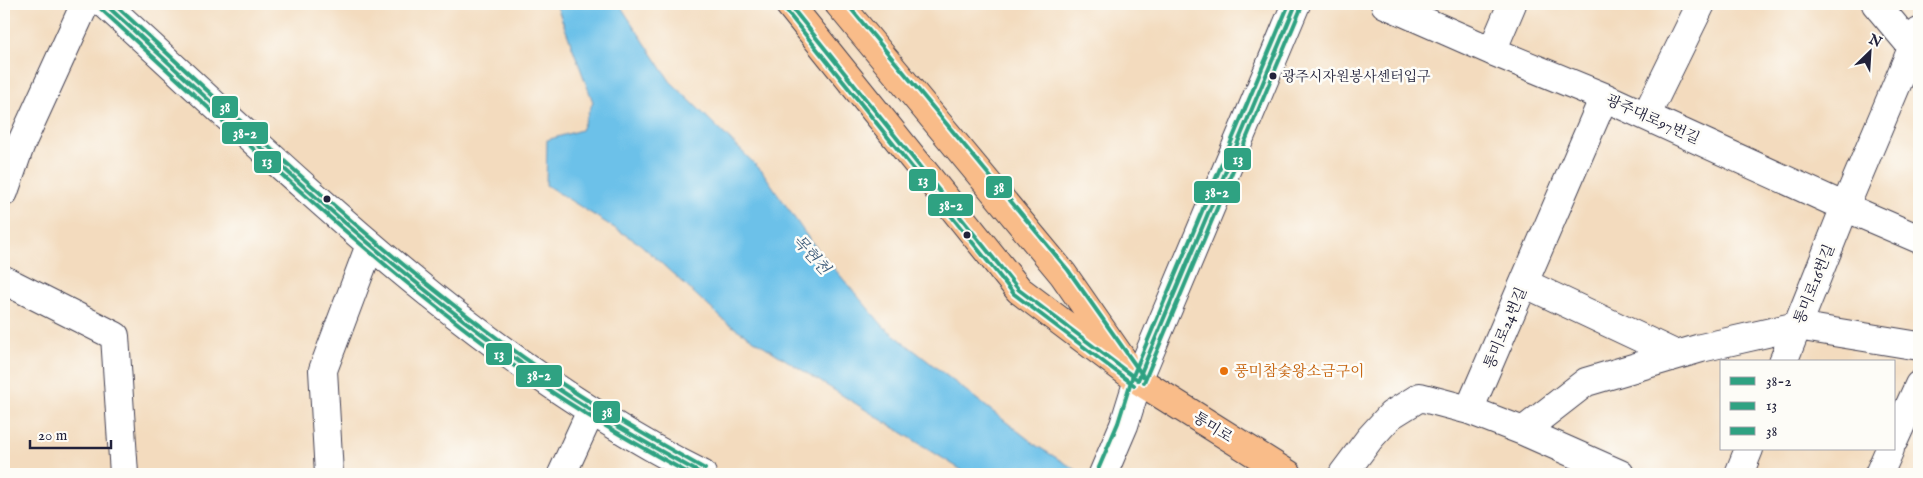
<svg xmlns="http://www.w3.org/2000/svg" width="1923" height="478" viewBox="0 0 1923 478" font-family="'IM FELL English','Noto Serif KR',serif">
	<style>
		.water { fill: #6cc1e9; stroke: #477292 }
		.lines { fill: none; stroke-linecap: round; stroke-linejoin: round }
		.minor-casing { stroke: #413e4f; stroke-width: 30 }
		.major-casing { stroke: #413e4f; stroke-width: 30 }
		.minor { stroke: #fff; stroke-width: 28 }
		.major { stroke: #f9bc89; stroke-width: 28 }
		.bus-1-casing { stroke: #fdfcf7; stroke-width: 8 }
		.bus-2-casing { stroke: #fdfcf7; stroke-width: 8 }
		.bus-3-casing { stroke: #fdfcf7; stroke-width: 8 }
		.bus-1 { stroke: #2fa282; stroke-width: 4 }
		.bus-2 { stroke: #2fa282; stroke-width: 4 }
		.bus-3 { stroke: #2fa282; stroke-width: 4 }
		.bus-dot { fill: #22223b; stroke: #fdfcf7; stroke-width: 2 }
		.food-dot { fill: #e8710a; stroke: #fdfcf7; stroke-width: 2 }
		.labels { text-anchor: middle; stroke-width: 5; stroke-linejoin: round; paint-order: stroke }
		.bus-label { font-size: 14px; fill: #22223b; stroke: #fdfcf7; text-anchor: start }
		.street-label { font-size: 15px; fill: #22223b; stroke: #fdfcf7 }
		.food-label { font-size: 15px; fill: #c56008; stroke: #fdfcf7; text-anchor: start }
		.water-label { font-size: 16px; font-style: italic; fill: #3c5a78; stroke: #fdfcf7 }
		.line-badge { stroke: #fdfcf7; stroke-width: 2 }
		.badge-label { font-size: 14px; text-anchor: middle; font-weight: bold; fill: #fff }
	</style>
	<rect width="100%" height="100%" fill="#fdfcf7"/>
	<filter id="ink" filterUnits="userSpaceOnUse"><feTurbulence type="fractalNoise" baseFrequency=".02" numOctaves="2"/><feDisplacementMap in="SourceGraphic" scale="10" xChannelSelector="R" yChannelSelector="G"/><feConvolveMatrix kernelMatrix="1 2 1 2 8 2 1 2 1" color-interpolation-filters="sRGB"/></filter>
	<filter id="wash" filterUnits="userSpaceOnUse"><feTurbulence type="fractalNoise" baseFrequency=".0096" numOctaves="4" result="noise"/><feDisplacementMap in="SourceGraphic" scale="20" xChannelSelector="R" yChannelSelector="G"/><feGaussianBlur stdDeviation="1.12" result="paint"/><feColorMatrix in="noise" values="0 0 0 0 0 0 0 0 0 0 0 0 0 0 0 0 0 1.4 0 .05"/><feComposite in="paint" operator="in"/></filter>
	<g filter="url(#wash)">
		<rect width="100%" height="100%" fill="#f3dbbe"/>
		<path class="water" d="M556 4H619L670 81 762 171 809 239 884 327 1037 446 1083 474H968L727 323 640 244 546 185 547 140 581 130 593 102Z"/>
	</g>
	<g filter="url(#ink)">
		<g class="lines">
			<defs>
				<path id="minor" d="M105 4C292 174 474 359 702 474
					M1385 4 1492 51 1604 97 1845 207 1919 239
					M1876 4 1913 48 1919 61
					M1492 51 1512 4
					M1646 116 1701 4
					M4 156 20 146 85 4
					M4 192 20 146
					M4 280 115 336 124 474
					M1524 283 1677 355
					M1783 362 1845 207 1919 32
					M1469 410 1523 431 1586 382 1701 348 1797 326 1919 346
					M1523 431 1620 474
					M1894 440 1919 385
					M329 474 323 370 370 245
					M562 474 591 411
					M1103 474 1124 425 1138 380 1296 4
					M1343 474 1370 438 1391 415 1420 397 1469 410 1604 97
					M1739 474 1749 449
					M1879 474 1890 449"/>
				<path id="major" d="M789 4 1019 290 1138 380 1288 474
					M839 4 1063 274 1122 359"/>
			</defs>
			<use href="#minor" class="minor-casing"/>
			<use href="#major" class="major-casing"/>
			<use href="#minor" class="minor"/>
			<use href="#major" class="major"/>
			<defs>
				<path id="bus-1" d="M105 4C245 133 382 266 538 375 590 412 646 443 702 474
					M789 4 1019 290 1138 380
					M1138 380 1296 4"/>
				<path id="bus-2" d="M784 8 1014 294 1134 385
					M101 9C241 137 378 270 534 380 584 415 637 445 690 474
					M1144 382 1302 6"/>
				<path id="bus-3" d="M114 4C252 131 388 264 543 371 595 407 650 438 705 469
					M847 4 1068 270 1143 376
					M1097 472 1118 423 1132 378 1289 4"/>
			</defs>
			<use href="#bus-1" class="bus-1-casing"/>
			<use href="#bus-2" class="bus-2-casing"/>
			<use href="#bus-3" class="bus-3-casing"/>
			<use href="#bus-1" class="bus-1"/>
			<use href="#bus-2" class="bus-2"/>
			<use href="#bus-3" class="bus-3"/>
		</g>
	</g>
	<g class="bus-dot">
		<circle cx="1273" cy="76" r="4.5"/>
		<circle cx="327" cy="199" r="4.5"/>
		<circle cx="967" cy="235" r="4.5"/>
	</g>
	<circle class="food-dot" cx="1224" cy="371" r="5"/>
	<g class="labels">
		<g class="bus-label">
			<text x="1282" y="81">광주시자원봉사센터입구</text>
		</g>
		<g class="street-label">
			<text transform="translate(1653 119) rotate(24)" y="5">광주대로97번길</text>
			<text transform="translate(1814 284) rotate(-68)" y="5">통미로16번길</text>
			<text transform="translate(1505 328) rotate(-67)" y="5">통미로24번길</text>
			<text transform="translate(1213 427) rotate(32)" y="5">통미로</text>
		</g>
		<g class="food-label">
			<text x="1234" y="376">풍미참숯왕소금구이</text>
		</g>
		<g class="water-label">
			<text transform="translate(812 254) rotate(48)" y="6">목현천</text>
		</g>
	</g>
	<g class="line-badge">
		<rect x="211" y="95" width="28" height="24" rx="5" fill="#2fa282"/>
		<rect x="221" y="121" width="48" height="24" rx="5" fill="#2fa282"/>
		<rect x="1223" y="147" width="29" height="24" rx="5" fill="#2fa282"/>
		<rect x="253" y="150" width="29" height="24" rx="5" fill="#2fa282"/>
		<rect x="908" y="168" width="29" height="24" rx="5" fill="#2fa282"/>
		<rect x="985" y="175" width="28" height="24" rx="5" fill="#2fa282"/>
		<rect x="1193" y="180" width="48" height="24" rx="5" fill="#2fa282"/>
		<rect x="927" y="193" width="47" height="24" rx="5" fill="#2fa282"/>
		<rect x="485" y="342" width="28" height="24" rx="5" fill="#2fa282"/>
		<rect x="515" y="364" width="48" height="24" rx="5" fill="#2fa282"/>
		<rect x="592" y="400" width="29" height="24" rx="5" fill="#2fa282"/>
	</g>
	<g class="badge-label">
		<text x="225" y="112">38</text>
		<text x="245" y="138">38-2</text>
		<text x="1238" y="164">13</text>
		<text x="267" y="166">13</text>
		<text x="923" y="185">13</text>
		<text x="999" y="192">38</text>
		<text x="1217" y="197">38-2</text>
		<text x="951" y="210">38-2</text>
		<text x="499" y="359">13</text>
		<text x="539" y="380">38-2</text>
		<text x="607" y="417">38</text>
	</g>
	<rect width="1923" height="478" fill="none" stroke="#fdfcf7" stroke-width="20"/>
	<rect x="1720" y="360" width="175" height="90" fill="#fdfcf7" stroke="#a5a5ac"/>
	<rect x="1730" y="377" width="25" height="8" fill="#2fa282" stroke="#a5a5ac"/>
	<text x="1766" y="386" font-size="15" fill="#22223b">38-2</text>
	<rect x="1730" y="402" width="25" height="8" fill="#2fa282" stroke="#a5a5ac"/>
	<text x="1766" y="410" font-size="15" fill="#22223b">13</text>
	<rect x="1730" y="427" width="25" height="8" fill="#2fa282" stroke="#a5a5ac"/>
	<text x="1766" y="436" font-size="15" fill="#22223b">38</text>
	<g transform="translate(1870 52) rotate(25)" stroke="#fdfcf7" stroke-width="4" paint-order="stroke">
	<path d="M0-4L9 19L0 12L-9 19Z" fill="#22223b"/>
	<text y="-8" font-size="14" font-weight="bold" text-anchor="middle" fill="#22223b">N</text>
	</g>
	<path d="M30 440v8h81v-8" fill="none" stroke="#22223b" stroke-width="2.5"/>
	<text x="38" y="440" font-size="15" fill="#22223b" stroke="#fdfcf7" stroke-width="4" paint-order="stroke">20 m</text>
</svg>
